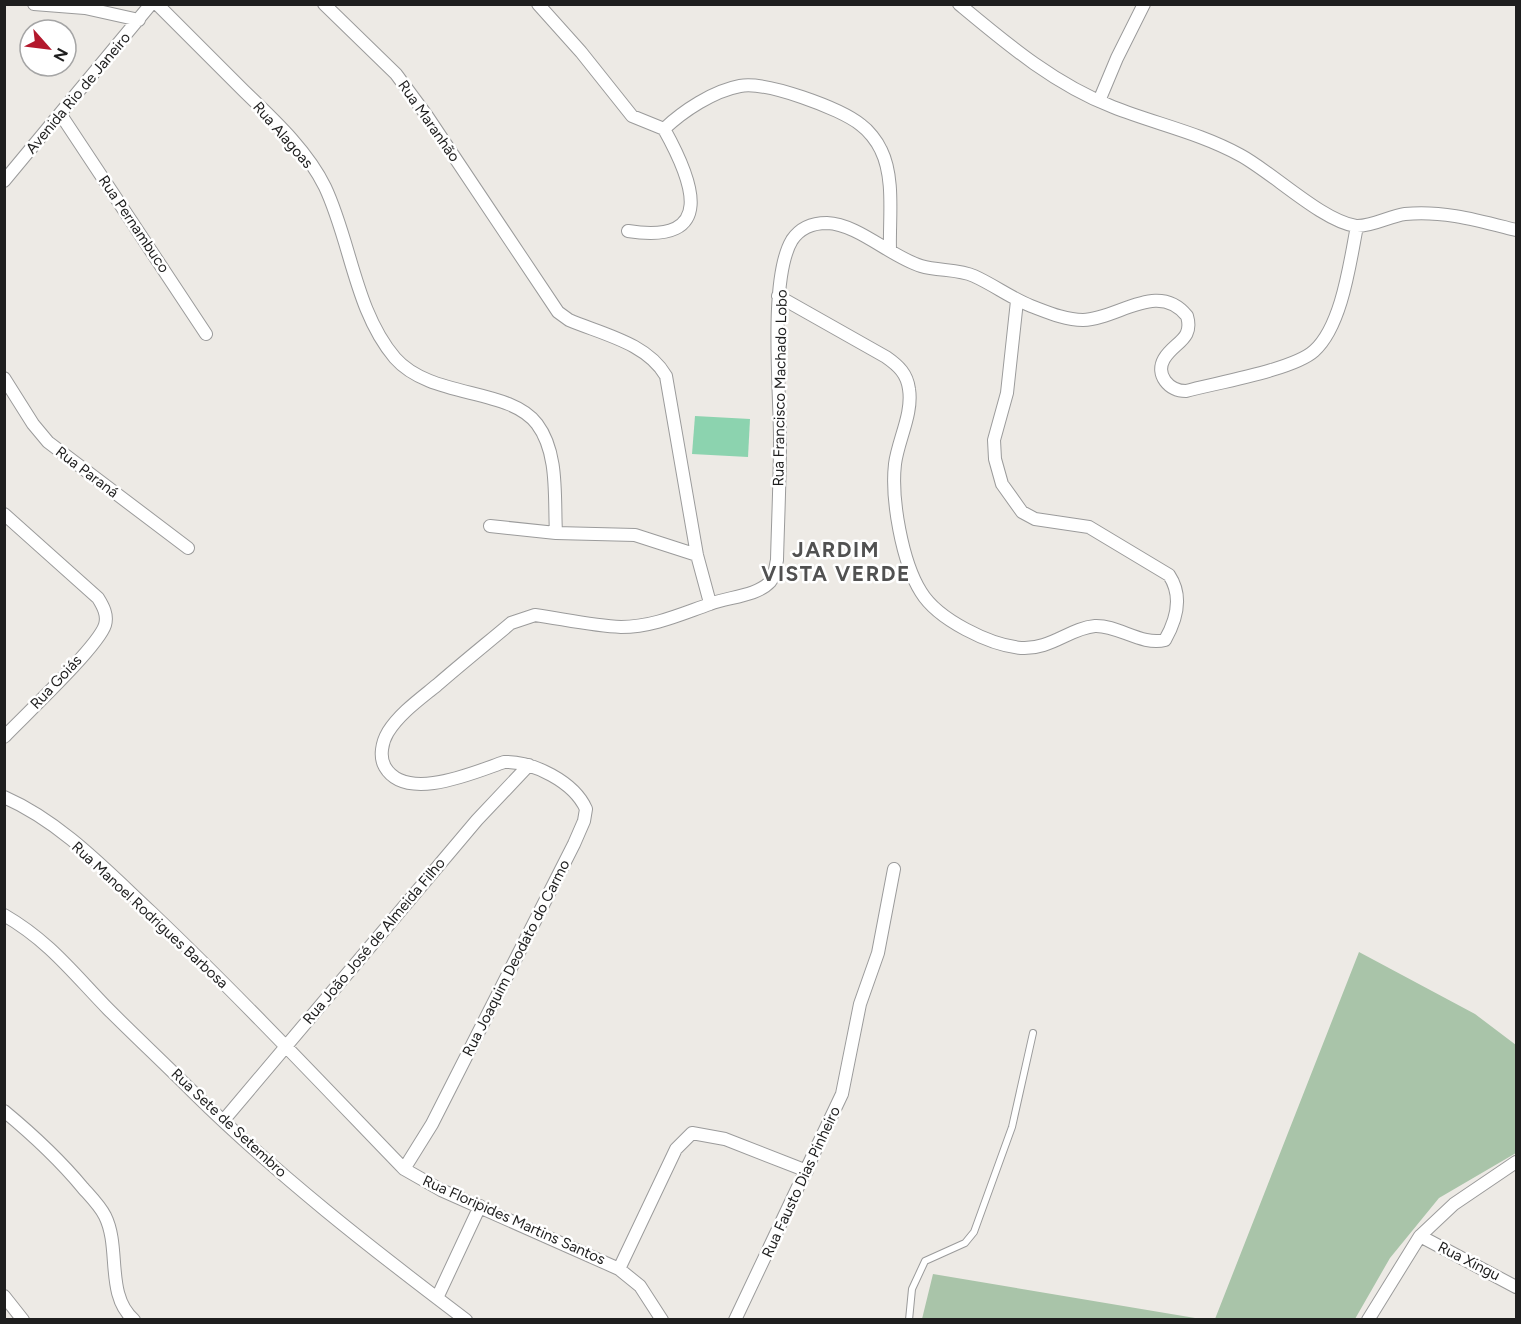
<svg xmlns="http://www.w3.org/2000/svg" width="1521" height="1324" viewBox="0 0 1521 1324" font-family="Figtree,sans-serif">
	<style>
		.cemetery { fill: #a9c4a9 }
		.pitch { fill: #8cd3af }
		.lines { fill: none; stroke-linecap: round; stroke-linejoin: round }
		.lane-casing { stroke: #9b9b9b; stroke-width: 8 }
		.street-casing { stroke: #9b9b9b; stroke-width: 14 }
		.lane { stroke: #fff; stroke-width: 6 }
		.street { stroke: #fff; stroke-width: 12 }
		.labels { text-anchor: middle; stroke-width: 5; stroke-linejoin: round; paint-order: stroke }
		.street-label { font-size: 15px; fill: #1e1e1e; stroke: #fff }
		.district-label { font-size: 21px; font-weight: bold; letter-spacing: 1.5px; fill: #515151; stroke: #fff }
	</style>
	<rect width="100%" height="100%" fill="#edeae5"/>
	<path class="cemetery" d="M1359 952 1475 1014 1516 1045V1153L1439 1198 1390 1258 1355 1319H1215Z
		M933 1274 1201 1319H922Z"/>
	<path class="pitch" d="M695 416 750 419 748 457 692 454Z"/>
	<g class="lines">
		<defs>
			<path id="lane" d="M909 1320 912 1289 925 1261 965 1243 974 1232 1012 1127 1033 1033"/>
			<path id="street" d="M34 4 85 8 139 20
				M157 4C186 33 215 62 244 91 273 119 307 150 325 187 351 242 355 311 395 358 431 399 509 387 537 424 559 453 554 498 556 533
				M324 4 396 74 427 116 558 312 569 320C602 334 647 343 666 376L697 555 710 603
				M538 4 581 52 632 116 664 129C683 111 713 91 740 86 766 81 840 108 861 125 868 130 877 141 881 150 895 178 889 219 890 250
				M959 4C1007 44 1054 84 1113 107 1156 124 1200 133 1240 155 1272 172 1322 221 1356 226 1371 227 1390 216 1405 214 1443 210 1480 221 1516 230
				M1099 101 1117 58 1144 4
				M61 115 206 334
				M4 181 151 4
				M628 231C718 245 693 181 664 129
				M778 296 886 357C899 366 907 374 909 389 913 414 898 440 895 464 891 499 902 562 921 592 938 620 990 645 1021 648 1050 650 1070 628 1095 626 1118 625 1142 646 1165 640 1177 619 1183 596 1169 575L1089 527 1035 519 1022 512 1002 484 995 459 994 440 1007 393 1017 301
				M4 378 33 424 48 442 188 548
				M4 514 98 598C103 606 108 615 105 625 98 647 24 716 4 737
				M490 526 556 533 635 535 697 555
				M4 797C61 822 106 870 151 912 238 995 320 1082 404 1169L441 1190 619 1269 640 1286 662 1320
				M4 915C49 941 73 973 108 1009 136 1037 165 1064 193 1092 277 1175 372 1249 466 1320
				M4 1111C33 1135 59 1159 83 1188 91 1197 100 1206 105 1216 121 1248 105 1295 134 1320
				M223 1121 477 820 529 765
				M404 1169 432 1124 574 844 584 821 586 809C574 782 533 761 504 762 475 772 406 803 385 767 379 757 382 742 388 732 400 713 420 699 437 685 461 664 486 644 511 623L535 615C563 619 593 626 621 627 653 627 681 614 710 604 728 597 757 596 770 582 775 576 775 568 777 560 778 520 780 479 780 438 780 391 769 278 792 240 800 228 813 223 827 223 858 224 891 257 921 266 938 271 959 269 974 276 994 285 1011 298 1031 306 1047 312 1065 320 1083 320 1118 319 1158 280 1187 316 1194 340 1174 342 1164 359 1155 375 1169 391 1186 391 1215 383 1293 370 1314 351 1342 326 1350 262 1357 226
				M1420 1236 1516 1287
				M619 1269 676 1149 692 1133 725 1139 807 1171
				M4 1296 23 1320
				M437 1298 480 1206
				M735 1320 842 1094 860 1004 878 953 894 869
				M1368 1320 1420 1236 1454 1204 1516 1162"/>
		</defs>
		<use href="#lane" class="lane-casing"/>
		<use href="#street" class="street-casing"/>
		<use href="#lane" class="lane"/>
		<use href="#street" class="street"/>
	</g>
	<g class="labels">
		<g class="street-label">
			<text transform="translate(78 93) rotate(-50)" y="5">Avenida Rio de Janeiro</text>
			<text transform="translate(429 121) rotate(55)" y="5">Rua Maranhão</text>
			<text transform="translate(283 135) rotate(49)" y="5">Rua Alagoas</text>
			<text transform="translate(134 224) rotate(56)" y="5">Rua Pernambuco</text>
			<text transform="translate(780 388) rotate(-89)" y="5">Rua Francisco Machado Lobo</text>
			<text transform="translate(87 472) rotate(37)" y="5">Rua Paraná</text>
			<text transform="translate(56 682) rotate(-47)" y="5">Rua Goiás</text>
			<text transform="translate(150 915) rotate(43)" y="5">Rua Manoel Rodrigues Barbosa</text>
			<text transform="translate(374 941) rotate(-50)" y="5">Rua João José de Almeida Filho</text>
			<text transform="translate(516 958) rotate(-63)" y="5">Rua Joaquim Deodato do Carmo</text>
			<text transform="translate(229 1123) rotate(43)" y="5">Rua Sete de Setembro</text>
			<text transform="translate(801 1182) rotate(-65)" y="5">Rua Fausto Dias Pinheiro</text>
			<text transform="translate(514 1220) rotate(24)" y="5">Rua Floripides Martins Santos</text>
			<text transform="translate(1469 1261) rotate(27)" y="5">Rua Xingu</text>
		</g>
		<g class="district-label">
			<text x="836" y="557">JARDIM<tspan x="836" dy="24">VISTA VERDE</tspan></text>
		</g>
	</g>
	<rect width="1521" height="1324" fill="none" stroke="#1e1e1e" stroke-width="12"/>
	<g transform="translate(48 48) rotate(118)"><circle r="28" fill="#ffffff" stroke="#a5a5a5" stroke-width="1.5"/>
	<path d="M0-4.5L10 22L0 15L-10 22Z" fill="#b3182c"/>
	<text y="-9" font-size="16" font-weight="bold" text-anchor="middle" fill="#1e1e1e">N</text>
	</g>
</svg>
